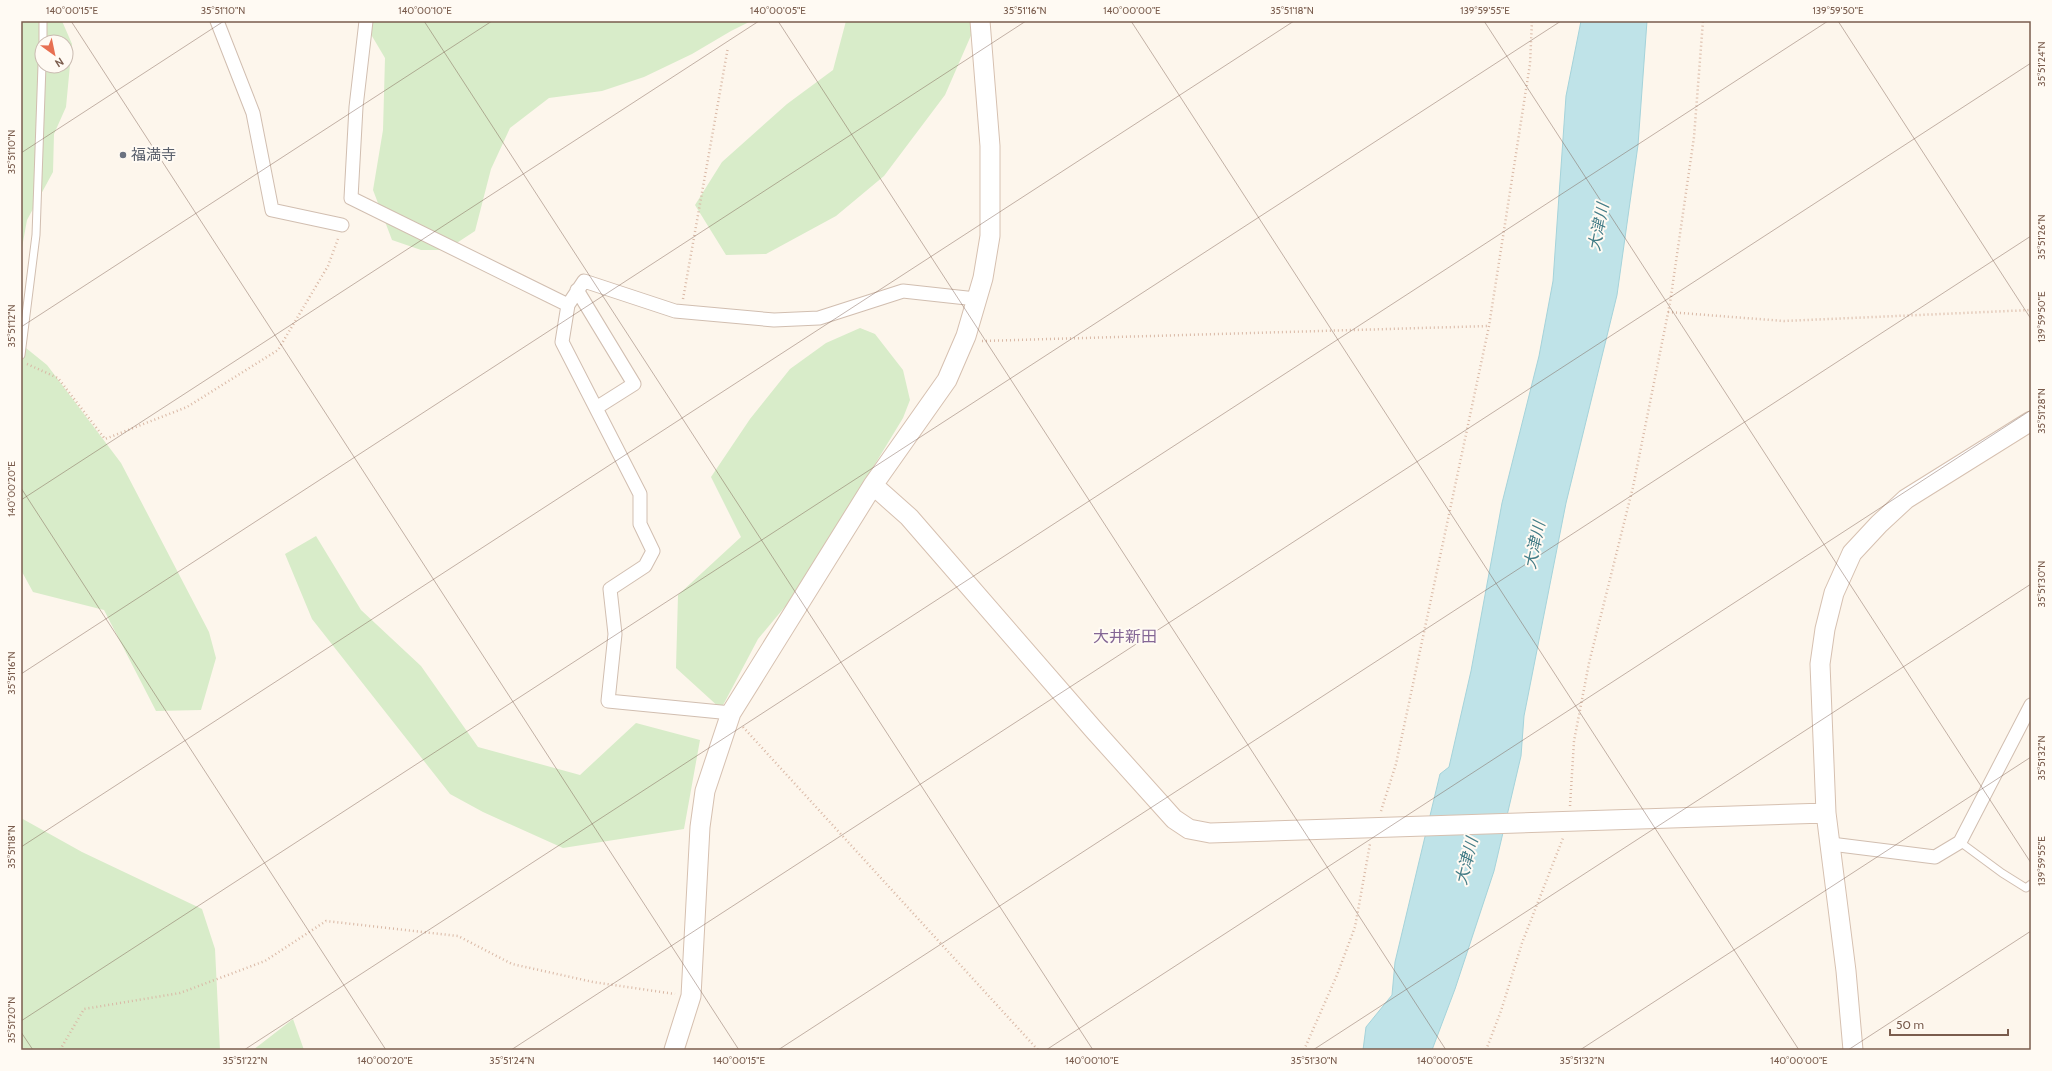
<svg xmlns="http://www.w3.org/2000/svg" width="2052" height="1071" viewBox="0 0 2052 1071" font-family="Cabin,'Noto Sans JP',sans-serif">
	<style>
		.green { fill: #d8ecc9; fill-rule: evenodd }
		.water { fill: #bfe3e8; stroke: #a5d3da }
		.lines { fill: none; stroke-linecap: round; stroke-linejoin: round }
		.lane-casing { stroke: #d1beb0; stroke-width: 9 }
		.street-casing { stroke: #d1beb0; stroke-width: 15 }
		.secondary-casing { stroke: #d6c0b0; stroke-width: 21 }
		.path { stroke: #d9b8a5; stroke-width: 2.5; stroke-dasharray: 1 3; stroke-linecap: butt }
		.lane { stroke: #fff; stroke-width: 7 }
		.street { stroke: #fff; stroke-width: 13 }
		.secondary { stroke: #fff; stroke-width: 19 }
		.ticks { fill: none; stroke: #7a5c4d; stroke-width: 1; stroke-opacity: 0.45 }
		.worship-dot { fill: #6b7280; stroke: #fffaf3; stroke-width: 1.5 }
		.labels { text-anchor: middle; stroke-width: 4; stroke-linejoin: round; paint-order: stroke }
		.worship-label { font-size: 15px; fill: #5b616d; stroke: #fffaf3; text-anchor: start }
		.water-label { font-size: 16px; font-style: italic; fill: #437c86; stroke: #fffaf3 }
		.neighbourhood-label { font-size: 16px; fill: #846695; stroke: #fffaf3 }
		.neatline { fill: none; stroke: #7a5c4d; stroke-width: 1.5 }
		.ticks-label { font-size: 10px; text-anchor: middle; fill: #7a5c4d }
	</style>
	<rect width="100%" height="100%" fill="#fdf6ec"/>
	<path class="green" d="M21 21H62L72 44 66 107 54 134 53 172 27 220 21 253ZM42 42H66V66H42Z
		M360 21H751L731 31 692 54 644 77 602 91 549 98 510 128 491 169 475 231 446 250H421L392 240 373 190 383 130 385 58 366 26Z
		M846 21H975L976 24 945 95 884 176 836 216 766 254 726 255 695 205 722 162 787 104 833 70Z
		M860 328 875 334 903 370 910 400 903 418 798 591 758 639 721 709 676 668 678 595 741 537 711 477 750 419 790 369 826 343Z
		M21 344 47 365 121 463 209 632 216 658 201 710 156 711 104 610 33 592 21 570Z
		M316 536 361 610 421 666 478 747 580 775 636 723 700 740 684 829 563 848 483 812 450 794 312 619 285 554Z
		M21 818 82 852 202 909 215 949 220 1050H21Z
		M293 1019 304 1050H253Z"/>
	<path class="water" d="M1581 21H1647L1638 145 1617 295 1566 503 1524 716 1521 756 1494 871 1455 989 1432 1050H1363L1366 1027 1392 995 1395 962 1440 774 1449 767 1471 671 1502 503 1539 356 1553 281 1566 96Z"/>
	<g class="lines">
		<defs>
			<path id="lane" d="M43 42V21
				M21 355 36 235 42 65
				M1960 842 2002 873 2026 888 2031 884"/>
			<path id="street" d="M217 21 253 113 272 210 342 225
				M366 21 356 107 351 198 568 305
				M577 290 634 384 596 408
				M731 713 608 701 615 634 610 589 645 566 653 551 640 524V494L562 342 568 305 584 281 675 311 774 320 819 318 903 291 976 299
				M1831 844 1935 857 1960 842 2031 705"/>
			<path id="secondary" d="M873 485 909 517 1094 730 1174 819 1189 829 1210 833 1826 813
				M674 1050 691 996 700 827 705 791 731 713 873 485 947 380 966 336 983 278 990 236V146L980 21
				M1853 1050 1846 971 1826 813 1820 664 1825 629 1834 593 1852 553 1879 524 1906 499 2031 421"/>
		</defs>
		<use href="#lane" class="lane-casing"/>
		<use href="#street" class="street-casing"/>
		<use href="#secondary" class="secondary-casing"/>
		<path class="path" d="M683 299 728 47
			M1668 312 1784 321 2031 310
			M982 341 1489 326
			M27 364 58 378 105 439 187 407 278 350 328 266 338 239
			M743 727 1038 1050
			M1570 806 1574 741 1589 663 1633 487 1670 303 1694 137 1703 21
			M1381 811 1396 764 1489 326 1530 64 1532 21
			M60 1050 84 1009 180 993 265 961 326 921 458 936 512 964 593 982 675 994
			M1304 1050 1337 975 1355 927 1370 844
			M1486 1050 1501 1011 1522 943 1563 838"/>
		<use href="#lane" class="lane"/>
		<use href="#street" class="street"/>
		<use href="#secondary" class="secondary"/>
	</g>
	<path class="ticks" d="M71 21 739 1050M424 21 1093 1050M778 21 1446 1050M1131 21 1799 1050M1484 21 2031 863M1838 21 2031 319M21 153 224 21M21 327 492 21M21 488 386 1050M21 500 759 21M21 674 1026 21M21 847 1294 21M21 1021 1561 21M21 1032 33 1050M244 1050 1828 21M511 1050 2031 63M778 1050 2031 236M1046 1050 2031 410M1313 1050 2031 584M1580 1050 2031 757M1848 1050 2031 931"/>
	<circle class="worship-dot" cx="123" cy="155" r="4"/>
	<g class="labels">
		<g class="worship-label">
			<text x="131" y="160">福満寺</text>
		</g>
		<g class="water-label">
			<text transform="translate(1598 227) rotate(-79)" y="6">大津川</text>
			<text transform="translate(1534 545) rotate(-78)" y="6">大津川</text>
			<text transform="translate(1466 861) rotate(-76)" y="6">大津川</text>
		</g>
		<g class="neighbourhood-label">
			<text x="1125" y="642">大井新田</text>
		</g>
	</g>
	<rect width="2052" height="1071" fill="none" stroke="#fffaf3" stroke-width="44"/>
	<g transform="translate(54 54) rotate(147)"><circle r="19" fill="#fffaf3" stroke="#cabbb1"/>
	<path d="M0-3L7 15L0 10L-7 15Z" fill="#e76f51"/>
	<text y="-6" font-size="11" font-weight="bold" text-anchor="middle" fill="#7a5c4d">N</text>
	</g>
	<path d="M1890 1029v6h118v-6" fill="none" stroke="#7a5c4d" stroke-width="2"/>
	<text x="1896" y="1029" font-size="12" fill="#7a5c4d" stroke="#fffaf3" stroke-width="3" paint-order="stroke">50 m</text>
	<rect x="22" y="22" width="2008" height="1027" class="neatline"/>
	<g class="ticks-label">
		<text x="72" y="14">140°00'15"E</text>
		<text x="223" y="14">35°51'10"N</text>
		<text x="425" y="14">140°00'10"E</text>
		<text x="778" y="14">140°00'05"E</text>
		<text x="1025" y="14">35°51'16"N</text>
		<text x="1132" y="14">140°00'00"E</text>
		<text x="1292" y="14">35°51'18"N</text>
		<text x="1485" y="14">139°59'55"E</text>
		<text x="1838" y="14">139°59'50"E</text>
		<text transform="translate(2041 64) rotate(-90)" y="4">35°51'24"N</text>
		<text transform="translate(11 152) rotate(-90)" y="4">35°51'10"N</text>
		<text transform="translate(2041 237) rotate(-90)" y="4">35°51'26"N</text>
		<text transform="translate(2041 317) rotate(-90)" y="4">139°59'50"E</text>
		<text transform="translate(11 326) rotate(-90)" y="4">35°51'12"N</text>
		<text transform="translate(2041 411) rotate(-90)" y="4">35°51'28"N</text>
		<text transform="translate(11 489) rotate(-90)" y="4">140°00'20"E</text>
		<text transform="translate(2041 584) rotate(-90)" y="4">35°51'30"N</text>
		<text transform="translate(11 673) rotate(-90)" y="4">35°51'16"N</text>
		<text transform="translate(2041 758) rotate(-90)" y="4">35°51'32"N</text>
		<text transform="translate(11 847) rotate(-90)" y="4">35°51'18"N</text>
		<text transform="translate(2041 861) rotate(-90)" y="4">139°59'55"E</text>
		<text transform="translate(11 1020) rotate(-90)" y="4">35°51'20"N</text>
		<text x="245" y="1064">35°51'22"N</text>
		<text x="385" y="1064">140°00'20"E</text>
		<text x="512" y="1064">35°51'24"N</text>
		<text x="739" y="1064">140°00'15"E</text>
		<text x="1092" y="1064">140°00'10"E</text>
		<text x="1314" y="1064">35°51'30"N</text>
		<text x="1445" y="1064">140°00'05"E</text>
		<text x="1582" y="1064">35°51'32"N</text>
		<text x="1799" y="1064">140°00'00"E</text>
	</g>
</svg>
